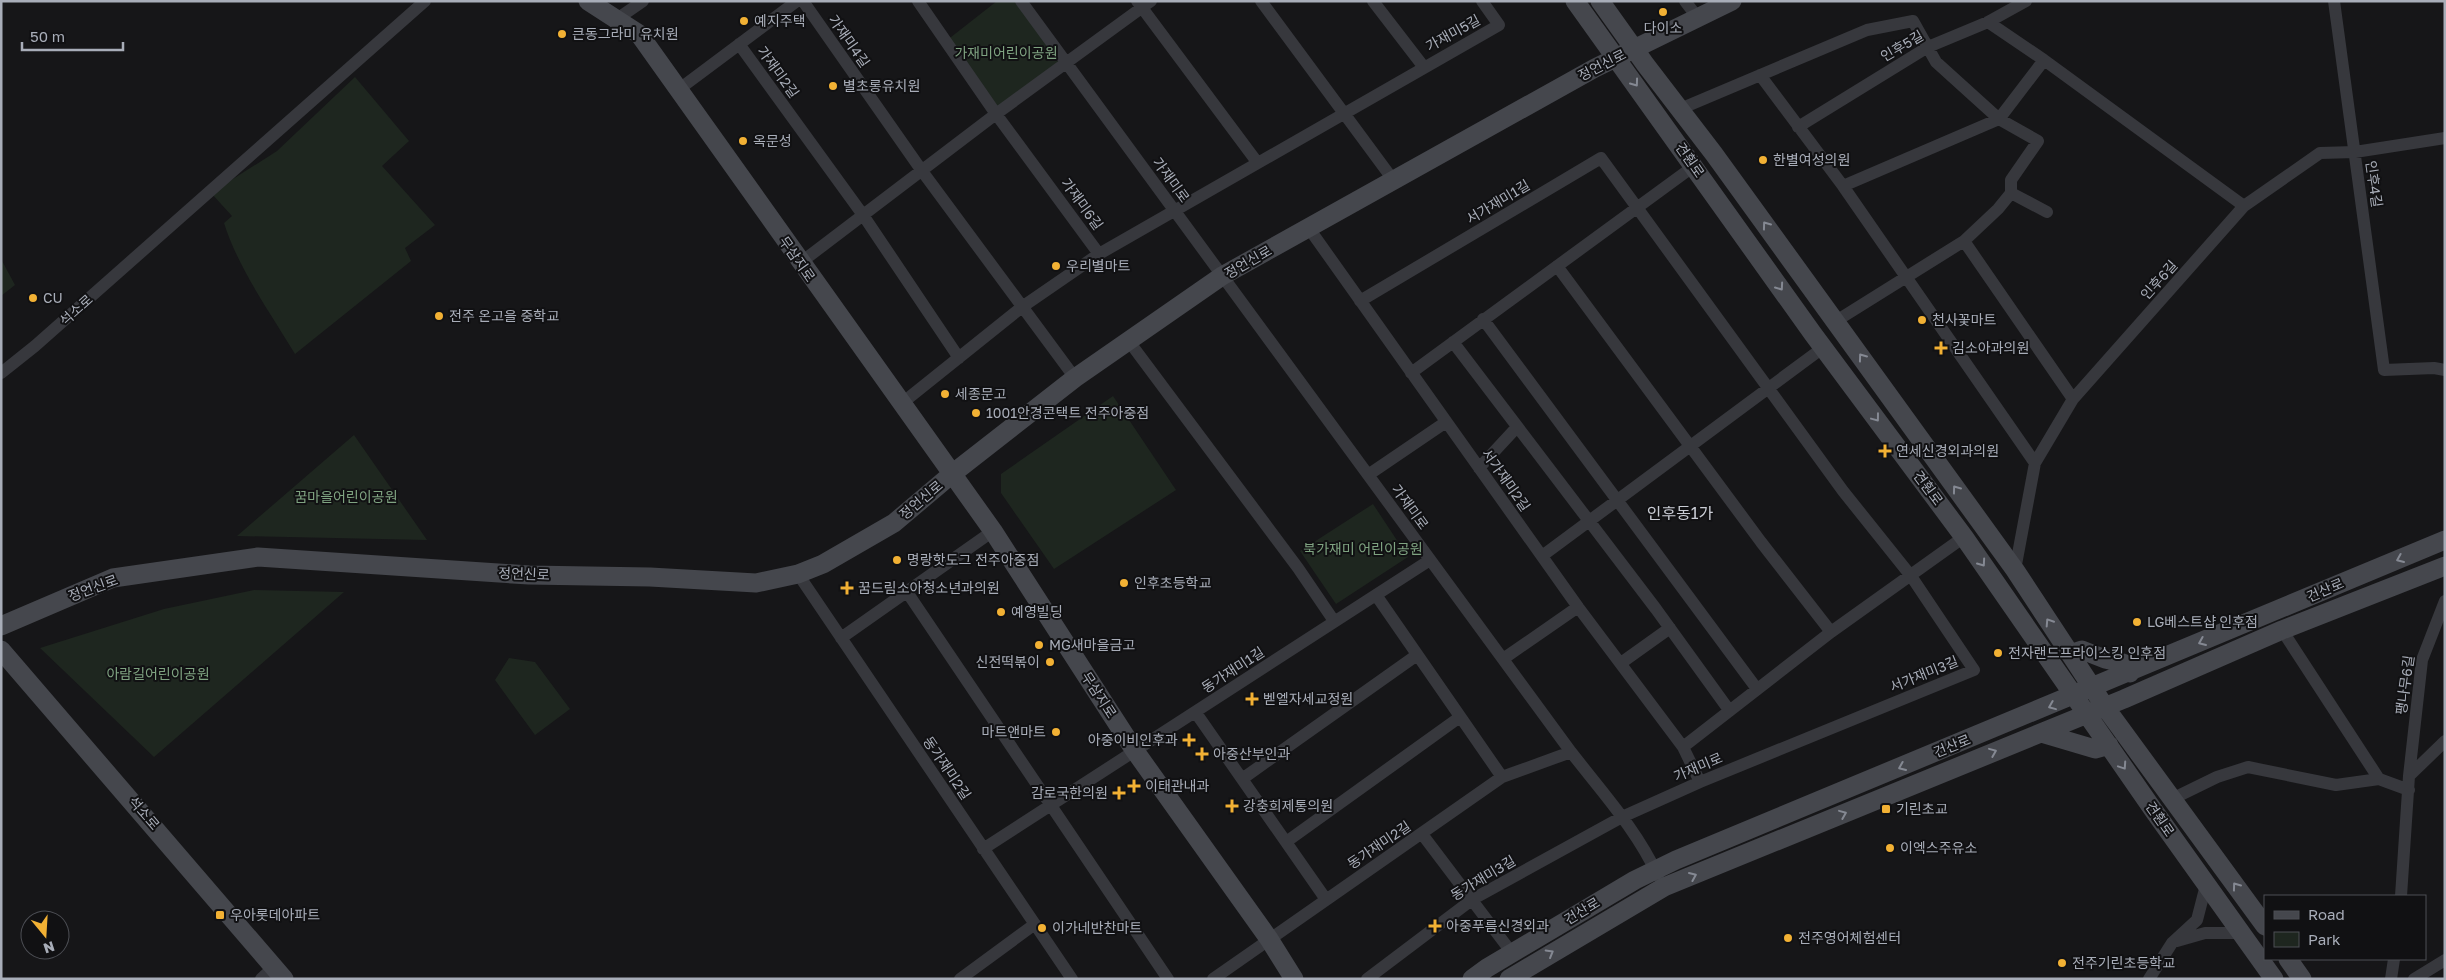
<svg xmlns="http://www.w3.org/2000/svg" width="2446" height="980" viewBox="0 0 2446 980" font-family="'Golos Text','Noto Sans KR',sans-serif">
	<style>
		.green { fill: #1e261f }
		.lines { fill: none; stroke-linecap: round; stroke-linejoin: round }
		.street { stroke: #37383d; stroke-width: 12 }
		.secondary { stroke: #45474d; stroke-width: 19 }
		.oneway { stroke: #858993 }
		.poi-dot { fill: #f2b134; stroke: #111113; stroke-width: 2 }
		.labels { text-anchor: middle; stroke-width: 4; stroke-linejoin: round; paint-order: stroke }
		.poi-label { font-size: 14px; fill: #a8adb8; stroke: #111113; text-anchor: start }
		.street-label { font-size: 14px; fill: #a8adb8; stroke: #111113 }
		.park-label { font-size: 14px; fill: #7fa381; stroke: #111113 }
		.quarter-label { font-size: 16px; fill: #c9ccd4; stroke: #111113 }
	</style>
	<rect width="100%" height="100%" fill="#161618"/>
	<path class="green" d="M997 1H1021L1067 64 996 114 946 41Z
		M355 77 409 141 382 166 435 225 405 248 411 261 295 354C270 312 239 270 224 223L232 216 211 193 277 151Z
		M1 259 15 285 1 296Z
		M1113 396 1176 490 1054 569 1001 493V474Z
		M354 435 427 540 237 536Z
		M1373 504 1408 557 1336 604 1300 551Z
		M254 590 344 592 154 757 40 648 164 609Z
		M509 658 535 662 570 709 535 735 495 680Z"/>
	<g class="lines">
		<path class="street" d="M803 1 922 171 1075 378
			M918 1 996 114 1099 254
			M1021 1 1571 752C1602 792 1637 830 1658 876
			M1137 1 1257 162
			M1261 1 1394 181
			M1373 1 1423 66
			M1685 1 1698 18
			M2334 1 2384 370 2434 368 2445 370
			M617 19 643 1
			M1988 22 2044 60 2244 206
			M739 44 863 215 959 358
			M1760 75 1843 186 2035 463
			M678 90 797 1
			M1680 109 1867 30 1913 21 1936 62 1999 119 2038 141 2011 180V193L1998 209 1964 241 1836 321
			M1798 127 1928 47 1988 22 2026 1
			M1843 186 1999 119 2044 60
			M2011 193 2047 212
			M1308 227 1578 607 1683 747 1700 782
			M1964 241 2073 399
			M800 263 996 114 1151 1
			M1557 266 1761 542 1831 632
			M1360 301 1601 158 1843 491 1911 576 1974 670 1700 782 1622 817 1473 899 1367 979
			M1483 319 1757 689
			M1128 340 1298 568 1334 621
			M1453 342 1656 609 1729 710
			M1 373 35 346 425 1
			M1411 373 1694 166
			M901 404 1022 307 1099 254 1499 25 1482 1
			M1479 468 1517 427
			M1368 475 1446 422
			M1542 556 1824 347
			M2015 570 2035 463 2073 399 2244 206 2320 153 2355 152 2445 138
			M798 574 1072 979
			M907 592 1168 979
			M1376 595 1502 777
			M2282 630 2379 779 2409 790
			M841 638 993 531
			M1503 659 1578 607
			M1621 663 1670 628
			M1196 713 1325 898
			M1683 747 1831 632 1964 537
			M2409 776 2445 741
			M1242 779 1417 655
			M2172 799 2217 777 2248 767 2336 785 2379 779
			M1422 834 1512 953
			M1286 842 1460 717
			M983 849 1430 560
			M2401 896 2409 776 2422 660 2445 601
			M2177 941 2205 933H2240
			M261 979 275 966
			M960 979 1035 924
			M1213 979 1502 777 1571 752
			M2149 979 2172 943 2197 920 2206 885
			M2391 979 2394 959
			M2414 979 2445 960"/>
		<path class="secondary" d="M588 1 639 34 993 531 1135 751 1269 939 1294 979
			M1575 1 1813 334 1964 537 2154 811 2274 979
			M1600 1 1645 64 1714 154 2015 570 2105 707 2265 926
			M1 626 113 578 258 557 529 575 650 577 756 583 798 574 823 564 894 523 952 474 1075 378 1222 276 1595 68 1732 1
			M1 650 284 979
			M2070 654 2082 650 2105 659 2123 663 2130 673
			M2041 733 2095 749 2109 745
			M2288 959 2302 979
			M1472 979 1487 968 1635 880 1676 860 2445 540
			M1509 979 1664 887 2124 699 2282 630 2445 566"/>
	</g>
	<defs><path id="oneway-chevron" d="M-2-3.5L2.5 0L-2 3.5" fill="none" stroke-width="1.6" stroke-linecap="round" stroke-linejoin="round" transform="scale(1.25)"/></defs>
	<g class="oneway">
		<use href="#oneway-chevron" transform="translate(1635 83) rotate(54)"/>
		<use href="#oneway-chevron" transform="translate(1766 225) rotate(-126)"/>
		<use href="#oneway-chevron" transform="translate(1780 287) rotate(55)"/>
		<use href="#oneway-chevron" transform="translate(1862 357) rotate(-126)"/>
		<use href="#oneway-chevron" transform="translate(1876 418) rotate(53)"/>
		<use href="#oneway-chevron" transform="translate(1956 489) rotate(-126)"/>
		<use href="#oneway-chevron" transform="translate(2400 559) rotate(157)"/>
		<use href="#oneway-chevron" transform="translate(1982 563) rotate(55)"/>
		<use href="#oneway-chevron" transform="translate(2049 622) rotate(-123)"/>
		<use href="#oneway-chevron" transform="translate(2202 642) rotate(157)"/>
		<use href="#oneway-chevron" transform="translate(2052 706) rotate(158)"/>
		<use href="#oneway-chevron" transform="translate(1993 752) rotate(-22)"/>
		<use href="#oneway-chevron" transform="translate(2123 766) rotate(56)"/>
		<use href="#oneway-chevron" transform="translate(1902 767) rotate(157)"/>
		<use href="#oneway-chevron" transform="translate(1843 814) rotate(-22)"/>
		<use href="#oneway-chevron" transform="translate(1693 876) rotate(-23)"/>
		<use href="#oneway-chevron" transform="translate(2236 886) rotate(-126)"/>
		<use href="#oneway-chevron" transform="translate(1550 953) rotate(-30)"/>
	</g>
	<g class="poi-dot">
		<circle cx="1663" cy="12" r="5"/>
		<circle cx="744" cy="21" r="5"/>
		<circle cx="562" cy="34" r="5"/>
		<circle cx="833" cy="86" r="5"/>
		<circle cx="743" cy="141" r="5"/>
		<circle cx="1763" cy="160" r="5"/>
		<circle cx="1056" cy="266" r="5"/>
		<circle cx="33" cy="298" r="5"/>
		<circle cx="439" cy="316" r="5"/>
		<circle cx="1922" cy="320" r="5"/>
		<path d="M1938.5 340.5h5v5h5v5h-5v5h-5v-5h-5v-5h5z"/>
		<circle cx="945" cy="394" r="5"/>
		<circle cx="976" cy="413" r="5"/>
		<path d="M1882.5 443.5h5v5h5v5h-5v5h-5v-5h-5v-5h5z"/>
		<circle cx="897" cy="560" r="5"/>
		<circle cx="1124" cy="583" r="5"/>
		<path d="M844.5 580.5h5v5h5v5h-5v5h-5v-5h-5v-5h5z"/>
		<circle cx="1001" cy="612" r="5"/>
		<circle cx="2137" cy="622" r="5"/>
		<circle cx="1039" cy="645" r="5"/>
		<circle cx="1998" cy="653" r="5"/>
		<circle cx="1050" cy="662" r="5"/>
		<path d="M1249.5 691.5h5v5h5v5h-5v5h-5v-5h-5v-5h5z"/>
		<circle cx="1056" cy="732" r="5"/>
		<path d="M1186.5 732.5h5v5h5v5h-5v5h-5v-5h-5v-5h5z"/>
		<path d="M1199.5 746.5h5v5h5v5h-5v5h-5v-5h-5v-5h5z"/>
		<path d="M1131.5 778.5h5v5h5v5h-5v5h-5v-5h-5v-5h5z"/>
		<path d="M1116.5 785.5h5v5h5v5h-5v5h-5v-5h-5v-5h5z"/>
		<path d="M1229.5 798.5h5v5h5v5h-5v5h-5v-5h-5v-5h5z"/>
		<rect x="1881" y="804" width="10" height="10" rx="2.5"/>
		<circle cx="1890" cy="848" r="5"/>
		<rect x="215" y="910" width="10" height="10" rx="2.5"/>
		<path d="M1432.5 918.5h5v5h5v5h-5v5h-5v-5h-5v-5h5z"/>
		<circle cx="1042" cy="928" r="5"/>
		<circle cx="1788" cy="938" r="5"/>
		<circle cx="2062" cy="963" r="5"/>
	</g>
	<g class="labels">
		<g class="poi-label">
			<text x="754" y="26">예지주택</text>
			<text x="1663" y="33" text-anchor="middle">다이소</text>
			<text x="572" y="39">큰동그라미 유치원</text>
			<text x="843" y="91">별초롱유치원</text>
			<text x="753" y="146">옥문성</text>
			<text x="1773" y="165">한별여성의원</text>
			<text x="1066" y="271">우리별마트</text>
			<text x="43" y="303">CU</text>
			<text x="449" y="321">전주 온고을 중학교</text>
			<text x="1932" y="325">천사꽃마트</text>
			<text x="1952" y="353">김소아과의원</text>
			<text x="955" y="399">세종문고</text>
			<text x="986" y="418">1001안경콘택트 전주아중점</text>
			<text x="1896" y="456">연세신경외과의원</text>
			<text x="907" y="565">명랑핫도그 전주아중점</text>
			<text x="1134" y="588">인후초등학교</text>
			<text x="858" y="593">꿈드림소아청소년과의원</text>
			<text x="1011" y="617">예영빌딩</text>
			<text x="2147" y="627">LG베스트샵 인후점</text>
			<text x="1049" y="650">MG새마을금고</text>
			<text x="2008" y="658">전자랜드프라이스킹 인후점</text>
			<text x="1040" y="667" text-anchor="end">신전떡볶이</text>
			<text x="1263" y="704">벧엘자세교정원</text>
			<text x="1046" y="737" text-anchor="end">마트앤마트</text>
			<text x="1178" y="745" text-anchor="end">아중이비인후과</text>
			<text x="1213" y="759">아중산부인과</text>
			<text x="1145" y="791">이태관내과</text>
			<text x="1108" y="798" text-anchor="end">감로국한의원</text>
			<text x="1243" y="811">강충희제통의원</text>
			<text x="1896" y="814">기린초교</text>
			<text x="1900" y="853">이엑스주유소</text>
			<text x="230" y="920">우아롯데아파트</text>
			<text x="1446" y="931">아중푸름신경외과</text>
			<text x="1052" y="933">이가네반찬마트</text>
			<text x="1798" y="943">전주영어체험센터</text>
			<text x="2072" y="968">전주기린초등학교</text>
		</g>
		<g class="street-label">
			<text transform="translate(1453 33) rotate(-29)" y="5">가재미5길</text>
			<text transform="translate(849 41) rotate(55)" y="5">가재미4길</text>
			<text transform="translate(1902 46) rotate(-30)" y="5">인후5길</text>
			<text transform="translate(1602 65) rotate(-27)" y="5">정언신로</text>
			<text transform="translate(778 72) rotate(54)" y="5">가재미2길</text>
			<text transform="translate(1690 160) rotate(55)" y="5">견훤로</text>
			<text transform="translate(1171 180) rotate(54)" y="5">가재미로</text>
			<text transform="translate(2374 184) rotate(82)" y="5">인후4길</text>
			<text transform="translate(1498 202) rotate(-31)" y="5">서가재미1길</text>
			<text transform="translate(1082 204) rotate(54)" y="5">가재미6길</text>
			<text transform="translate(797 259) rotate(55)" y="5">무삼지로</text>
			<text transform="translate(1248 262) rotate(-30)" y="5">정언신로</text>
			<text transform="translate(2159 280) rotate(-48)" y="5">인후6길</text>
			<text transform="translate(76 310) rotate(-42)" y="5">석소로</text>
			<text transform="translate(1506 480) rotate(55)" y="5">서가재미2길</text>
			<text transform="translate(1928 488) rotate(53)" y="5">견훤로</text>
			<text transform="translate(921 500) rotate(-40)" y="5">정언신로</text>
			<text transform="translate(1410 507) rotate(54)" y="5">가재미로</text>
			<text transform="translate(524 574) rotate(2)" y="5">정언신로</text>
			<text transform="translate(93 588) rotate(-20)" y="5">정언신로</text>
			<text transform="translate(2325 590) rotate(-23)" y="5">건산로</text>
			<text transform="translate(1233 670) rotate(-33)" y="5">동가재미1길</text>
			<text transform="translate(1924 674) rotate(-22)" y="5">서가재미3길</text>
			<text transform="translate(2405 685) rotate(-82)" y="5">팽나무6길</text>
			<text transform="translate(1099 695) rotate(57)" y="5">무삼지로</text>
			<text transform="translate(1952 746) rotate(-22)" y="5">건산로</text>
			<text transform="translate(1698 767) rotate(-23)" y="5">가재미로</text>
			<text transform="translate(947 768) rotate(56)" y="5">동가재미2길</text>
			<text transform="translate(144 813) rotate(49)" y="5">석소로</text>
			<text transform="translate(2160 819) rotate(55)" y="5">견훤로</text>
			<text transform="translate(1379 845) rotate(-34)" y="5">동가재미2길</text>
			<text transform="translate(1483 878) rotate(-31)" y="5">동가재미3길</text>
			<text transform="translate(1582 911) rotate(-31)" y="5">건산로</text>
		</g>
		<g class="park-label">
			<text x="1006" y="58">가재미어린이공원</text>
			<text x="346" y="502">꿈마을어린이공원</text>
			<text x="1363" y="554">북가재미 어린이공원</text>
			<text x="158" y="679">아람길어린이공원</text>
		</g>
		<g class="quarter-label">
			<text x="1680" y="519">인후동1가</text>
		</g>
	</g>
	<rect width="2446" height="980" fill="none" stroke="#a8adb8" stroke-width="5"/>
	<rect x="2264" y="895" width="162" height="65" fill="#111113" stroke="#4d4f55"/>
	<rect x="2274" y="911" width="25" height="8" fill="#45474d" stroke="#4d4f55"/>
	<text x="2308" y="920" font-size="15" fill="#a8adb8">Road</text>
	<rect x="2274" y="932" width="25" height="15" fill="#1e261f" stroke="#4d4f55"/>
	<text x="2308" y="945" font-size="15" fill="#a8adb8">Park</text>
	<g transform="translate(45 935) rotate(162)"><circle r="24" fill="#111113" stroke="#4d4f55"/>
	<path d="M0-4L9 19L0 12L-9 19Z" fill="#f2b134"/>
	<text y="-8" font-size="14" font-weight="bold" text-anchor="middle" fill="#a8adb8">N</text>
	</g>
	<path d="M22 42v8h101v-8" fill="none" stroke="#a8adb8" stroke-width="2.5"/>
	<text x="30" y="42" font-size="15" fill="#a8adb8" stroke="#111113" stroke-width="4" paint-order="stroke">50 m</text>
</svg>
